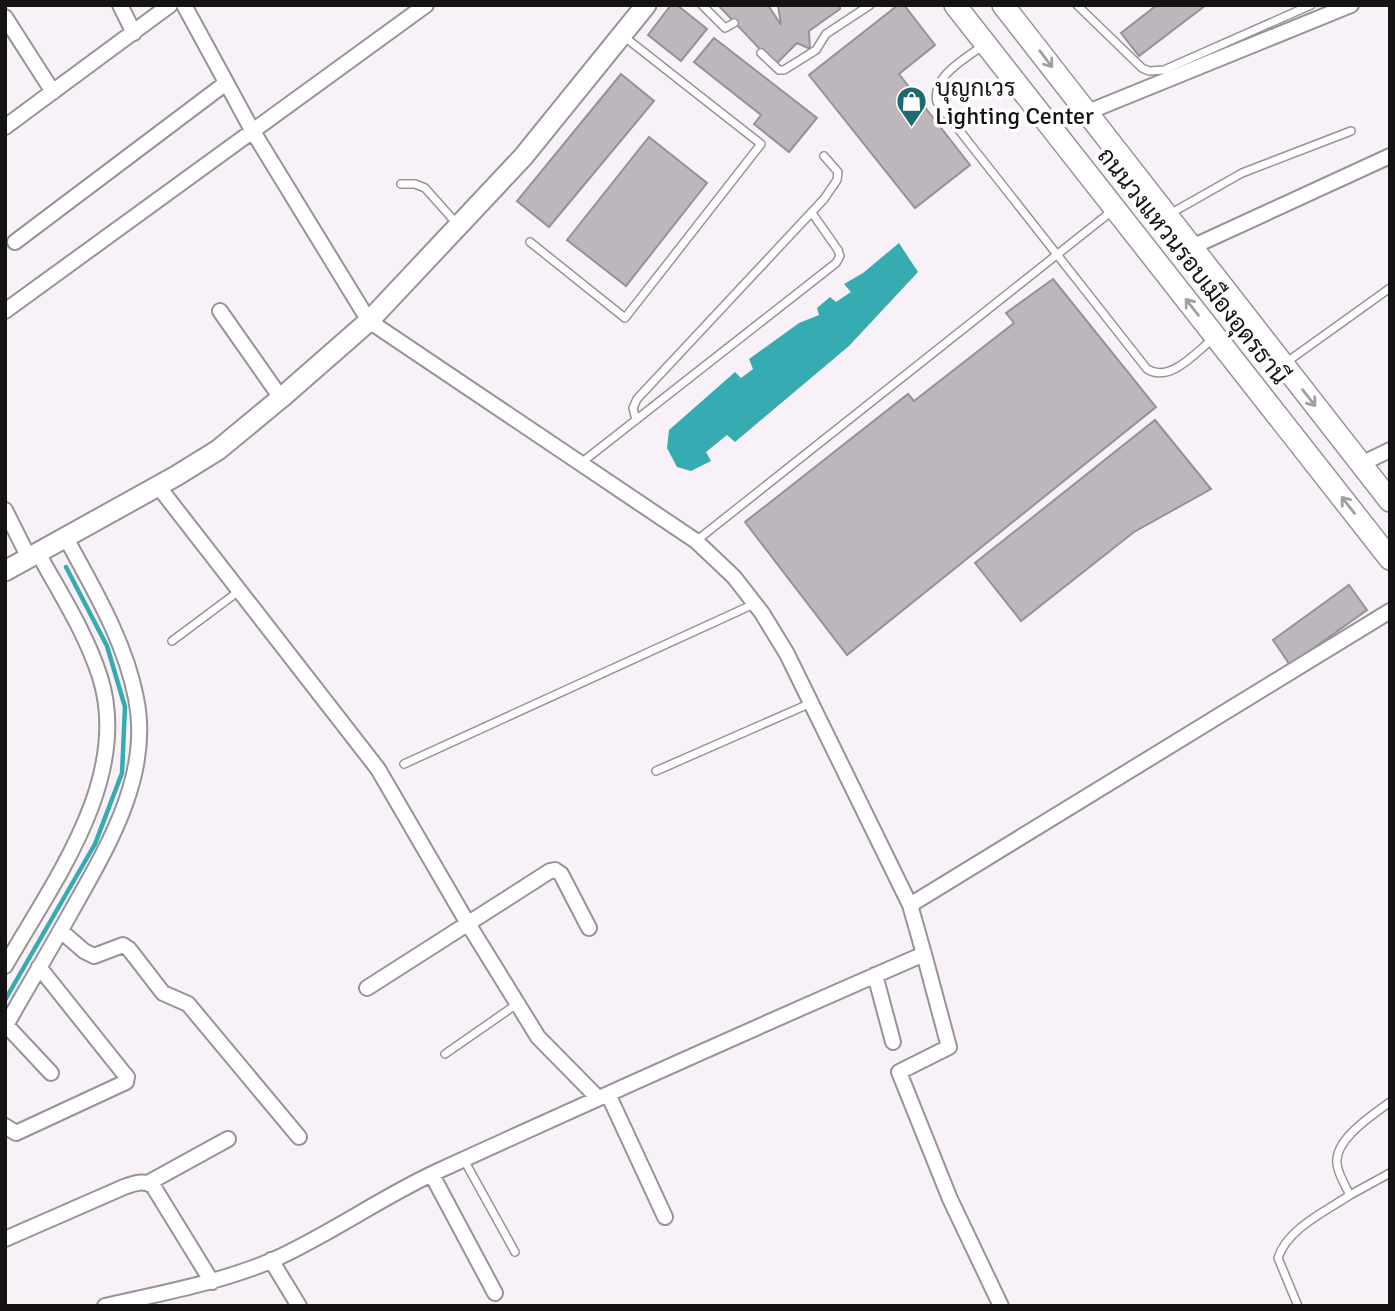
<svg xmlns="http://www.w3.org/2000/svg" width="1395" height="1311" viewBox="0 0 1395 1311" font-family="Signika,Sarabun,sans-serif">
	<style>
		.water { fill: #37abb2 }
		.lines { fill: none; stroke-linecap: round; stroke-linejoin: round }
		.stream { stroke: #37abb2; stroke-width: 4.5 }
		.building { fill: #bdb7bd; stroke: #969196; stroke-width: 2 }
		.service-casing { stroke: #989398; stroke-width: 10 }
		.minor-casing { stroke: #989398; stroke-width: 18 }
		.secondary-casing { stroke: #989398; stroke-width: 23 }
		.primary-casing { stroke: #989398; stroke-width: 24 }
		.service { stroke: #fff; stroke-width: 7 }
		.minor { stroke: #fff; stroke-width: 14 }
		.secondary { stroke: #fff; stroke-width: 19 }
		.primary { stroke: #fff; stroke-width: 21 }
		.oneway { stroke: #a1a0a1 }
		.labels { text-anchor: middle; stroke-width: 7; stroke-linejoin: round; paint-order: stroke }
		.poi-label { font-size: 24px; fill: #141213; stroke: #fff; text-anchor: start }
		.street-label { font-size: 24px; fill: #141213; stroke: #fff }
	</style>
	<rect width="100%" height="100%" fill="#f8f2f8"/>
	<path class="water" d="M899 243 918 272 849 346 735 442 727 435 706 452 711 461 691 471 677 467 667 448 669 430 735 372 741 378 753 369 749 359 799 323 819 315 817 308 830 297 836 302 851 292 844 284 863 273Z"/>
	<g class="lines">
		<path class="stream" d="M5 1000 95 844 122 773 125 707 107 646 66 567"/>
	</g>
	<path class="building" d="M671 5H677L707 29 681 61 648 35Z
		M718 5H768L781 25 778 5H840V9L809 31 810 49 797 43 775 65Z
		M898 5H904L935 45 899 74 970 165 915 208 809 75Z
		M1157 5H1206L1139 56 1121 33Z
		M714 38 817 118 789 152 754 124 761 115 694 62Z
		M621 74 654 101 549 227 517 201Z
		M649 137 707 183 626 286 567 240Z
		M1053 279 1156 407 847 655 745 522 908 394 914 401 1014 323 1006 313Z
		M1155 420 1211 489 1134 532 1021 621 975 563Z
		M1349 585 1367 610 1290 665 1273 640Z"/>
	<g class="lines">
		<defs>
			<path id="service" d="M702 5 725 28 734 23
				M1077 5 1142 68 1149 71 1164 70 1311 5
				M985 44C967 58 931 76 937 102L1147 369C1170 384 1197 351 1214 338
				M761 53 779 70H784L816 50 826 34 870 5
				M401 184H415L425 188 458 225
				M1168 215 1242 173 1351 131
				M530 242 625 318 761 144 622 35
				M1284 364 1390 288
				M636 420 633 408 637 399 824 199 837 180 838 172 824 156
				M581 463 836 263 840 256 838 250 812 213
				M696 541 1112 211
				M172 641 239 591
				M404 764 754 604
				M656 771 811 703
				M445 1054 517 1004
				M1390 1102C1373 1115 1334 1139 1337 1164 1338 1174 1345 1185 1350 1195L1390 1173
				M464 1160 515 1252
				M1298 1306 1278 1258C1287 1229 1326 1211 1350 1195"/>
			<path id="minor" d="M120 5 134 33
				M5 17 53 92
				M1088 112 1351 5
				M5 127 170 5
				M15 242 226 83
				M1192 247 1390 156
				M5 311 426 5
				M220 311 281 398
				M1361 464 1390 450
				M158 486 378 769 467 922 538 1037 598 1098
				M5 510 29 558
				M910 905 1390 611
				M61 931 84 951 94 956 123 945 129 949 163 993 188 1004 299 1137
				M924 954 949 1047 899 1072 950 1199 1001 1306
				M5 966C53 882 132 778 100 677 86 633 60 593 38 553
				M875 975 893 1042
				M367 988 550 871 555 870 561 874 589 928
				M6 1025 51 1073
				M5 1027C27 988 50 950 71 912 107 848 152 775 136 698 125 641 93 588 66 538
				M608 1094 665 1217
				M5 1126 16 1133 126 1082 127 1077 122 1071 39 967
				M432 1175 495 1293
				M148 1183 228 1139
				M5 1239 124 1187C135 1183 143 1180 153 1186L212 1282
				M271 1260 299 1306
				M105 1306C161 1293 219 1283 273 1260 329 1235 380 1198 436 1172 598 1098 761 1025 924 954L910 905 787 654 762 613 734 577 696 541 369 321 252 130 184 5"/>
			<path id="secondary" d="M5 571 176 476 218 450 281 398 369 321 523 157 646 5"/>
			<path id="primary" d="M955 5 1390 559
				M1003 5 1390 501"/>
		</defs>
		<use href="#service" class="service-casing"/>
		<use href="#minor" class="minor-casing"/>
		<use href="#secondary" class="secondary-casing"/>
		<use href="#primary" class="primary-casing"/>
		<use href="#service" class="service"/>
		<use href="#minor" class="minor"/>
		<use href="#secondary" class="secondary"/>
		<use href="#primary" class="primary"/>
	</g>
	<defs><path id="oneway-shaft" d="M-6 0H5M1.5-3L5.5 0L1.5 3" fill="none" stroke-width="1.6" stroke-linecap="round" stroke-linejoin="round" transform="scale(1.75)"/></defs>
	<g class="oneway">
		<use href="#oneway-shaft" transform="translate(1046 59) rotate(53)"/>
		<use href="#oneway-shaft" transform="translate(1192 307) rotate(-128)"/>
		<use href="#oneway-shaft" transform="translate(1309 398) rotate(52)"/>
		<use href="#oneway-shaft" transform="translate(1348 505) rotate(-128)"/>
	</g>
	<defs>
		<symbol id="shop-pin" viewBox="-11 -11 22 30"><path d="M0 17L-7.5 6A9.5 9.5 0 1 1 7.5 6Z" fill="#1d6a6f" stroke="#fff"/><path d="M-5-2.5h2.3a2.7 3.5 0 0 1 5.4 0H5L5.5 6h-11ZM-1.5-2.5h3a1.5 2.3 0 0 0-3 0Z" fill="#fff"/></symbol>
	</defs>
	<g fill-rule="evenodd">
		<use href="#shop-pin" x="894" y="84" width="35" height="47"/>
	</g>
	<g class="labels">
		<g class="poi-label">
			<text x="935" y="96">บุญกเวร<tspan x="935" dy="28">Lighting Center</tspan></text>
		</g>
		<g class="street-label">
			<text transform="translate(1193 266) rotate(52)" y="8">ถนนวงแหวนรอบเมืองอุดรธานี</text>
		</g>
	</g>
	<rect width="1395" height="1311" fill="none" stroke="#141213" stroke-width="14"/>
</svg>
